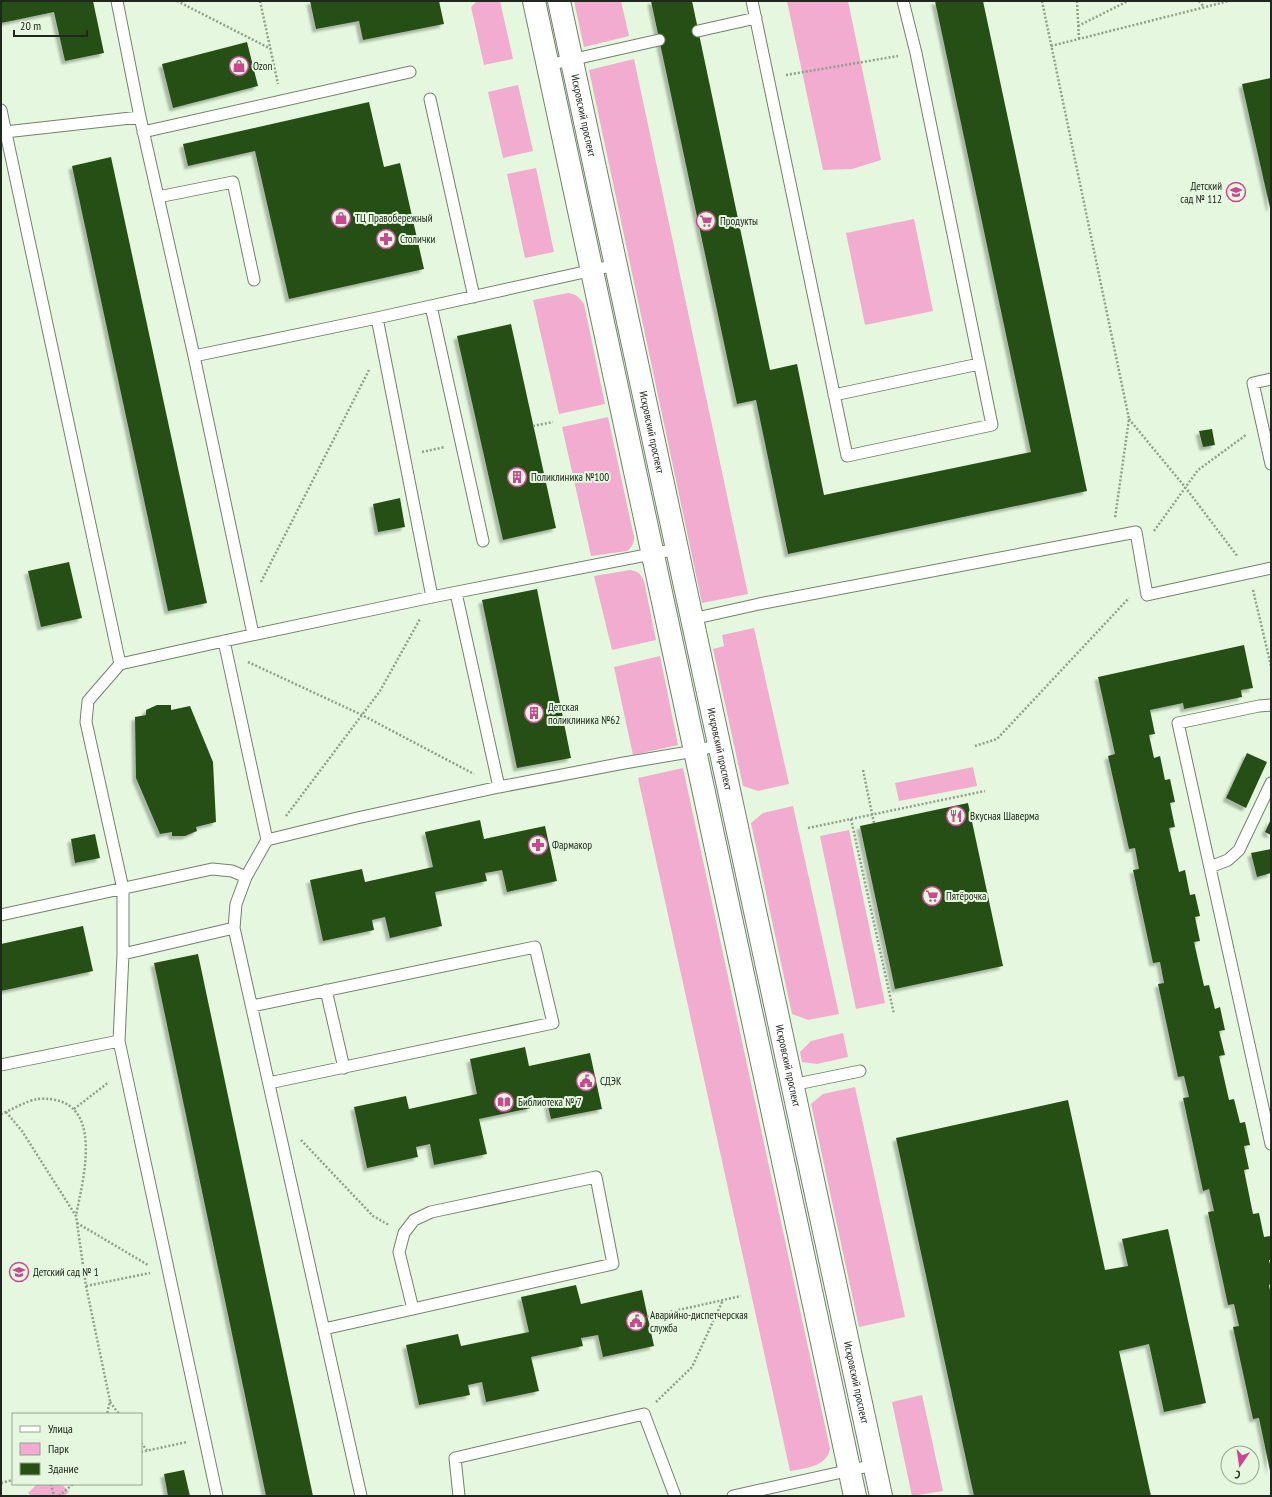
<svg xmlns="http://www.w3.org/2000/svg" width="1272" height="1497" viewBox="0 0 1272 1497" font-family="'PT Sans Narrow',sans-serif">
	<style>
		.green { fill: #f2accf }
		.building { fill: #275015; filter: url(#shadow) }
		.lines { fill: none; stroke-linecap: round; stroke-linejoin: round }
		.service-casing { stroke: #72826c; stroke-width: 13 }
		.tertiary-casing { stroke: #72826c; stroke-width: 24 }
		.path { stroke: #909e8c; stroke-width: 2.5; stroke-dasharray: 2 2; stroke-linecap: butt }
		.service { stroke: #fff; stroke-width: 11 }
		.tertiary { stroke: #fff; stroke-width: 22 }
		.labels { text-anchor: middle; stroke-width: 4; stroke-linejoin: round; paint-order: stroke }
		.poi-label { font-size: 11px; fill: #20271e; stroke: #e5f8df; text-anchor: start }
		.street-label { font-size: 11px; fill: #20271e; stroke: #e5f8df }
	</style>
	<defs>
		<filter id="shadow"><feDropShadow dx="-3.5" dy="3.5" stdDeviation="1" flood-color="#0004"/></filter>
	</defs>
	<rect width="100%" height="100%" fill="#e5f8df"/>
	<path class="green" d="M477 1H500L513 59 484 65 471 7Z
		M574 1H621L629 36 584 47Z
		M787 1H848L881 160 852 169 823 170Z
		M634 59 748 594 702 603 589 70Z
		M518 85 533 151 503 158 488 92Z
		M536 168 554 252 525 258 507 174Z
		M914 219 933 311 865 325 846 233Z
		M568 293C576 294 579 297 584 304L605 404 559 414 533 300Z
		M608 417 634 537C634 543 632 547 627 551L591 556 562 427Z
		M630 570C638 571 641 574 644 581L656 640 612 650 594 576Z
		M754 628 789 784 758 791 743 786 713 649 724 646 722 635Z
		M660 656 678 745 633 755 614 667Z
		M973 767 977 786 899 801 895 783Z
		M683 768 830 1449C826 1467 806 1468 790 1471L638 778Z
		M793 806 839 1014 808 1020 792 1014 751 823 763 813Z
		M849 830 885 1003 856 1009 820 836Z
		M843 1033 848 1057 817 1064 802 1062 800 1052 811 1041Z
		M855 1087 905 1317 859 1327 811 1104 823 1094Z
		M922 1395 943 1491 912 1496 892 1402Z
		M37 1484H62L69 1492 64 1496H31L28 1493Z"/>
	<path class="building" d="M1 1H93L104 53 65 61 54 12 1 23Z
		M310 1H439L444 24 363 40 359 21 316 29Z
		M651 1H692L770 370 797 364 824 495 1031 452 935 1H983L1087 491 788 554 756 400 737 404Z
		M247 42 258 86 173 108 162 64Z
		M1271 78V208H1270L1242 84Z
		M369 102 384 167 400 163 424 269 289 299 255 151 188 166 183 144Z
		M111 157 207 603 168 611 72 166Z
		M511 324 556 528 503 540 457 336Z
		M1212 429 1215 445 1203 447 1199 431Z
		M400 498 405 527 378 532 373 504Z
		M69 562 82 618 41 627 28 571Z
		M537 589 571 758 517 768 482 600Z
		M1244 645 1253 688 1241 690 1242 697 1184 709 1183 703 1150 710 1155 734 1149 735 1154 758 1160 756 1165 780 1170 779 1175 802 1170 803 1175 827 1169 828 1179 872 1185 870 1190 895 1195 894 1200 916 1195 917 1200 941 1194 942 1204 986 1209 985 1215 1009 1220 1007 1225 1030 1219 1031 1225 1055 1219 1056 1229 1100 1234 1099 1240 1123 1245 1122 1250 1145 1244 1146 1249 1169 1244 1170 1253 1214 1259 1213 1264 1237 1270 1236 1271 1242V1260H1269L1271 1268V1284L1269 1285 1271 1296 1270 1471 1259 1418 1253 1419 1233 1327 1239 1326 1234 1304 1228 1305 1208 1212 1214 1211 1209 1189 1203 1191 1183 1098 1189 1097 1184 1076 1178 1077 1158 984 1164 983 1160 962 1153 963 1133 870 1139 869 1135 848 1129 849 1108 756 1115 754 1098 677Z
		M157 705H171V710L190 706 213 762 216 822 196 827 197 831 185 836H172V832L160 834 136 778 135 717 146 715V710Z
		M1247 753 1267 762 1246 808 1226 798Z
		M968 803 1003 966 895 989 860 826Z
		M1271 819V835L1265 832Z
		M480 820 484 839 545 826 557 881 507 892 502 870 485 873 487 881 435 892 442 926 390 938 385 917 372 920 374 930 323 941 310 880 362 869 365 882 433 867 425 832Z
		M95 834 100 858 75 863 71 839Z
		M1271 849V873L1257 877 1251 853Z
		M83 926 93 971 1 991V944Z
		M198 954 263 1261 313 1496H266L255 1443 154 963Z
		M525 1047 529 1066 590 1053 602 1109 551 1119 546 1097 530 1100 531 1108 479 1119 487 1154 434 1165 430 1144 416 1147 418 1157 367 1168 354 1107 406 1096 409 1109 477 1094 470 1059Z
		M1068 1100 1105 1270 1128 1266 1122 1239 1168 1229 1206 1403 1164 1412 1149 1344 1119 1351 1151 1496H974L896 1138Z
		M576 1285 581 1304 642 1290 654 1346 603 1357 598 1335 581 1338 583 1346 531 1357 539 1391 486 1402 482 1382 468 1385 470 1395 419 1405 406 1345 458 1334 461 1346 529 1332 521 1297Z
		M184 1470 190 1496H168L164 1474Z"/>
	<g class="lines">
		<defs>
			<path id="service" d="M117 1 140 117 194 356 253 634
				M752 1 847 456 992 425 916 53 903 1
				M698 31 756 18
				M548 65 659 40
				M430 99 474 297
				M1 110 120 664
				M5 132 140 117
				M143 132 410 72
				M158 197 233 182 254 280
				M431 306 483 541
				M377 318 432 597
				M194 356 377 318 616 265
				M1271 379 1253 383 1271 464
				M834 395 979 364
				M456 593 499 787
				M692 619 759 604 1136 532 1147 595 1271 568
				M224 641 267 840
				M1271 705 1259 706 1178 723 1271 1144
				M1210 867 1228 860 1239 850 1271 783
				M246 877 236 904 234 928 361 1496
				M1 915 212 869 232 871 246 877 267 840 357 818 499 787 624 763 695 751 719 745
				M123 954 234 928
				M326 990 344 1068
				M252 1006 535 947 553 1023 269 1083
				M1 1065 119 1041
				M792 1085 860 1071
				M324 1329 613 1264 596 1177 431 1212 414 1220 404 1233 399 1252 413 1309
				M217 1496 119 1041 123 954V889L86 722 88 701 120 664 224 641 432 597 677 549
				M459 1496 455 1458 644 1414 675 1496
				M733 1496 874 1465"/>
			<g id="tertiary">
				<path d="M534 1 855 1496"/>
				<path id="s1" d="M559 1 881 1496"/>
			</g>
		</defs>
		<use href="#service" class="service-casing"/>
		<use href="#tertiary" class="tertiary-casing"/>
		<path class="path" d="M177 1 271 49
			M260 1 278 84
			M1042 1 1129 419 1115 518
			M1077 1 1079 39
			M1199 1 1204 7
			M1078 26 1128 1
			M1051 46 1229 1
			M786 75 898 56
			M1129 419 1185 487 1238 557
			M533 426 553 422
			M422 452 445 447
			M1154 531 1198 470 1246 435
			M261 582 369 370
			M1253 590 1271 666
			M248 662 362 715 474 774
			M975 746 997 739 1129 598
			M863 770 874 823
			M286 816 380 691 420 619
			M851 819 894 1014
			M808 828 985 791
			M74 1109 109 1082
			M6 1112 22 1131 76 1216 86 1286 110 1401 107 1414
			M1 1114C11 1110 28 1100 38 1099 106 1094 84 1176 76 1215
			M301 1140 373 1216 389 1225
			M77 1223 148 1265
			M86 1286 150 1273
			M647 1317 741 1296
			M110 1402 119 1414
			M656 1402 692 1367 723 1300
			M141 1443 147 1450
			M141 1452 187 1442
			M1 1483 13 1480
			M51 1484 54 1496
			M59 1496 73 1484"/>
		<use href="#service" class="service"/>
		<use href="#tertiary" class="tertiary"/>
	</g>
	<defs>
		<symbol id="shop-ring" viewBox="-11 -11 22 22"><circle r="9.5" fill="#e5f8df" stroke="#c84892" stroke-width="1.5"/><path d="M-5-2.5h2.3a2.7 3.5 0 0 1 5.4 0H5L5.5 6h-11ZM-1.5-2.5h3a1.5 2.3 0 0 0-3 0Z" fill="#c84892"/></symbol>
		<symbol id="school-ring" viewBox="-11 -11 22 22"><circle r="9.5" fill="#e5f8df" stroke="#c84892" stroke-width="1.5"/><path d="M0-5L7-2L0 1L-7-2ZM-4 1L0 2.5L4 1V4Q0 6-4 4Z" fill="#c84892"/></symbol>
		<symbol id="supermarket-ring" viewBox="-11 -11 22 22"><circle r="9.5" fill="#e5f8df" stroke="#c84892" stroke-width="1.5"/><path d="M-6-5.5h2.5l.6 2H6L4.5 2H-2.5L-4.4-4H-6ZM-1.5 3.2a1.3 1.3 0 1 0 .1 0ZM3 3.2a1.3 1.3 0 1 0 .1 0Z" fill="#c84892"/></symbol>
		<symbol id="pharmacy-ring" viewBox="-11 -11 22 22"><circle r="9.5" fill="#e5f8df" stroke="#c84892" stroke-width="1.5"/><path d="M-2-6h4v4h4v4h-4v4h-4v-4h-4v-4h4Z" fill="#c84892"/></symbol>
		<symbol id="building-ring" viewBox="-11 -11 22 22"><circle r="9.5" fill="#e5f8df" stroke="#c84892" stroke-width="1.5"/><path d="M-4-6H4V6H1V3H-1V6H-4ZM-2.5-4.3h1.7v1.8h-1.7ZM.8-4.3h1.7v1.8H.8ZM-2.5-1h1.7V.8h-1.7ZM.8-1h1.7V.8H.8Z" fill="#c84892"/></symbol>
		<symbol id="restaurant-ring" viewBox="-11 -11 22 22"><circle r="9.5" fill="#e5f8df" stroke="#c84892" stroke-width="1.5"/><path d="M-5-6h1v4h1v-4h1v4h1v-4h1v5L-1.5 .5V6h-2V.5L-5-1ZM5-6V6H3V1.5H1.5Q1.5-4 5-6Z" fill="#c84892"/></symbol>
		<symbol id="civic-ring" viewBox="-11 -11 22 22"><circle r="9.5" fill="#e5f8df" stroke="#c84892" stroke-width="1.5"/><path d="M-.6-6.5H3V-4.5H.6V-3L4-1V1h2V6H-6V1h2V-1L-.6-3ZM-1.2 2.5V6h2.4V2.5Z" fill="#c84892"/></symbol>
		<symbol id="library-ring" viewBox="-11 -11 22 22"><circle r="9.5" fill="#e5f8df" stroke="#c84892" stroke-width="1.5"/><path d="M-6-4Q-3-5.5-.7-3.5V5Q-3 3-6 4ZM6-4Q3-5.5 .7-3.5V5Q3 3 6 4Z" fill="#c84892"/></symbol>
	</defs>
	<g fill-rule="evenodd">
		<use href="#shop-ring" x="228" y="55" width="22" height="22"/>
		<use href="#school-ring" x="1225" y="181" width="22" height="22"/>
		<use href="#shop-ring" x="330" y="207" width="22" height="22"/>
		<use href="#supermarket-ring" x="695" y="210" width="22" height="22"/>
		<use href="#pharmacy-ring" x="375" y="228" width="22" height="22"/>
		<use href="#building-ring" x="506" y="466" width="22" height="22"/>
		<use href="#building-ring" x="523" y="702" width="22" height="22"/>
		<use href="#restaurant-ring" x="945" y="805" width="22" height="22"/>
		<use href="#pharmacy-ring" x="527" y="834" width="22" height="22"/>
		<use href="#supermarket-ring" x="921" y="885" width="22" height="22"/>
		<use href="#civic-ring" x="575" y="1070" width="22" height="22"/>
		<use href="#library-ring" x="493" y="1091" width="22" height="22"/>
		<use href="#school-ring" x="8" y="1261" width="22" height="22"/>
		<use href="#civic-ring" x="625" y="1310" width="22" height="22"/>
	</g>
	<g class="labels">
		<g class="poi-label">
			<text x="253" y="70">Ozon</text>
			<text x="1222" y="190" text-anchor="end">Детский<tspan x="1222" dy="13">сад № 112</tspan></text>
			<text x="355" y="222">ТЦ Правобережный</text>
			<text x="720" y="225">Продукты</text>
			<text x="400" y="243">Столички</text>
			<text x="531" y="481">Поликлиника №100</text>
			<text x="548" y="711">Детская<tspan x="548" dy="13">поликлиника №62</tspan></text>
			<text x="970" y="820">Вкусная Шаверма</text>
			<text x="552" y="849">Фармакор</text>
			<text x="946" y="900">Пятёрочка</text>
			<text x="600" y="1085">СДЭК</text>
			<text x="518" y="1106">Библиотека № 7</text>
			<text x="33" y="1276">Детский сад № 1</text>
			<text x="650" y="1319">Аварийно-диспетчерская<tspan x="650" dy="13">служба</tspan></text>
		</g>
		<g class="street-label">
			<text dy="4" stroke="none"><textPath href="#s1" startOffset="117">Искровский проспект</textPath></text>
			<text dy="4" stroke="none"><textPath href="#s1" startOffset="441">Искровский проспект</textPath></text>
			<text dy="4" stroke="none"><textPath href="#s1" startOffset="765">Искровский проспект</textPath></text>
			<text dy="4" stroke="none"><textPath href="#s1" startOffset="1089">Искровский проспект</textPath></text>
			<text dy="4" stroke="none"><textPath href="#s1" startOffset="1413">Искровский проспект</textPath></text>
		</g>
	</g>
	<rect width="1272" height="1497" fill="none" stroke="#20271e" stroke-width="4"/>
	<rect x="12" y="1413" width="130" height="72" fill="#e5f8df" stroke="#96a492"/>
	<rect x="20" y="1426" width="20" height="6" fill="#ffffff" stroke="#96a492"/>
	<text x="48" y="1433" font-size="12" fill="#20271e">Улица</text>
	<rect x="20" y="1443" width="20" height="12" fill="#f2accf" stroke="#96a492"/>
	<text x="48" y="1453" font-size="12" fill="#20271e">Парк</text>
	<rect x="20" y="1463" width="20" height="12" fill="#275015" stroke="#96a492"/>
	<text x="48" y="1473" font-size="12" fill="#20271e">Здание</text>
	<g transform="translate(1240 1465) rotate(193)"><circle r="19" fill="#e5f8df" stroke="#96a492"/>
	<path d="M0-3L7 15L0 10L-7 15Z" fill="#c84892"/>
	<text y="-6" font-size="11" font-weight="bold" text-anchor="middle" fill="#20271e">С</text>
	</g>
	<path d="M14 30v6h73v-6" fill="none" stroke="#20271e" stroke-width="2"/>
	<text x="20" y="30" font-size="12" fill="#20271e" stroke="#e5f8df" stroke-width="3" paint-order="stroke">20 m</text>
</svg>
